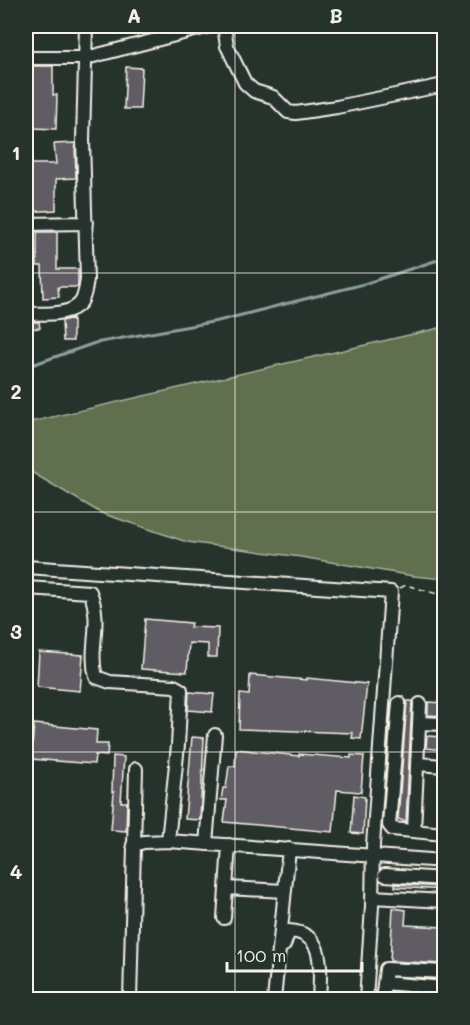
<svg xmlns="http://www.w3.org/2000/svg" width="470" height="1025" viewBox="0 0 470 1025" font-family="Mali,sans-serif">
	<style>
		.green { fill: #616f50; stroke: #aab09c; stroke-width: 1.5 }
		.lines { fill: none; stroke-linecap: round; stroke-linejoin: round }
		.stream { stroke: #8c9f9e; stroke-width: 3 }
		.building { fill: #615b64; stroke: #f4f1e8; stroke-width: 1.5 }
		.minor-casing { stroke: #f4f1e8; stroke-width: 16 }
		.path { stroke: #f4f1e8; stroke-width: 1.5; stroke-dasharray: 6 4.5; stroke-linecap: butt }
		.minor { stroke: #26332d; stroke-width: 12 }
		.grid { fill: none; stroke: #f4f1e8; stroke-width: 1.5; stroke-opacity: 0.55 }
		.neatline { fill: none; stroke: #f4f1e8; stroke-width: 2 }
		.grid-label { font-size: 20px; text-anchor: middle; font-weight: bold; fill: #f4f1e8 }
	</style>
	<rect width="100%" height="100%" fill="#26332d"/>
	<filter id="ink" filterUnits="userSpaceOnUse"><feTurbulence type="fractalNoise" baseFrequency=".0167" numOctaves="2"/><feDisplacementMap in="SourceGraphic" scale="12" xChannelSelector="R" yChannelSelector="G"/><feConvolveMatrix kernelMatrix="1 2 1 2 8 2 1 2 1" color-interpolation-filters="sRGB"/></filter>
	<g filter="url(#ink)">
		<path class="green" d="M444 327V579L413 576 301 557 187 542 101 513 26 469V423Z"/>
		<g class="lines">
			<path class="stream" d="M26 367 95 343 218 321 364 284 444 258"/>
		</g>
		<path class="building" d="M26 66H53V95H57L56 129 33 128V95H27Z
			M126 67 142 68 140 109H124Z
			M75 143 76 178 56 179V210L29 212 28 164H56L54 144Z
			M37 232H57V269H78V287H58L59 297 43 298 42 266H37Z
			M73 318V341H63L62 321Z
			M26 322H39L40 328 26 329Z
			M145 619 191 623 190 627 218 628 217 657H208V644L189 643 187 672 141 669Z
			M39 652 83 655 80 691 37 687Z
			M250 675 307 680V678L367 684 361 739 352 738 353 733 239 729 240 694 249 695Z
			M189 692 214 694 212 712 188 710Z
			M407 701H412L406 822 398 819Z
			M428 702 444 703V716L428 715Z
			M34 724 97 730 96 744H108L107 756 95 755 94 764 31 759Z
			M427 736 444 737V750L426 748Z
			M192 737 204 738 200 820 185 819Z
			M236 749 299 756V754L351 758V755L364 756 361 792 337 790 333 832 224 822 227 800H221L223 788H226L229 766H235Z
			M113 756 124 757 121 802H127L126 831 111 830 114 792H112Z
			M354 795 365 797 363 834 351 833Z
			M395 884 444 887V890L395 887Z
			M393 908 406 910 405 925 444 927V964L390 961Z
			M391 992 444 996V999H390Z"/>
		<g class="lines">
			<defs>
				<path id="minor" d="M224 26 227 46 245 83 254 91 273 97 288 112 296 113 337 107 444 85
					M26 58H86L210 26
					M26 224 86 223
					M26 314C42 313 70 317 81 302 85 296 86 287 87 279L83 140 86 26
					M26 567 391 592 373 845 372 906 366 1000
					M26 588 90 592C103 624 88 647 96 677L110 682 174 686 181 690 178 745 168 841
					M399 703 389 825 392 829 444 834
					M419 723 444 724
					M417 764 444 766
					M414 831 420 704
					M206 844 215 735
					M133 845 144 842 168 841 444 861
					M385 875 444 879
					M226 888 285 891
					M372 897 444 901
					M224 918 229 845
					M284 945 289 931C327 933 320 971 319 1000
					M384 983 444 988
					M130 1000 136 769
					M274 1000 289 849
					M382 1000 386 969 444 972"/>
			</defs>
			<use href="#minor" class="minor-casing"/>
			<path class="path" d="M400 588 406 585 444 596"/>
			<use href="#minor" class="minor"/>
		</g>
	</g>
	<path class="grid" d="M235 26V1000M26 273H444M26 512H444M26 752H444"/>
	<rect width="470" height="1025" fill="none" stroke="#26332d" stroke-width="66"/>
	<path d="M227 962v9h135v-9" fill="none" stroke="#f4f1e8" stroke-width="3"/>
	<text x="236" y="962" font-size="18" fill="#f4f1e8" stroke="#26332d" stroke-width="4.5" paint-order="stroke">100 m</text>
	<rect x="33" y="33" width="404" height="959" class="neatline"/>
	<g class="grid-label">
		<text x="134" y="23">A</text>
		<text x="336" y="23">B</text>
		<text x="16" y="160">1</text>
		<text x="16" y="399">2</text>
		<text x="16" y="639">3</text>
		<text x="16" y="879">4</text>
	</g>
</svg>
